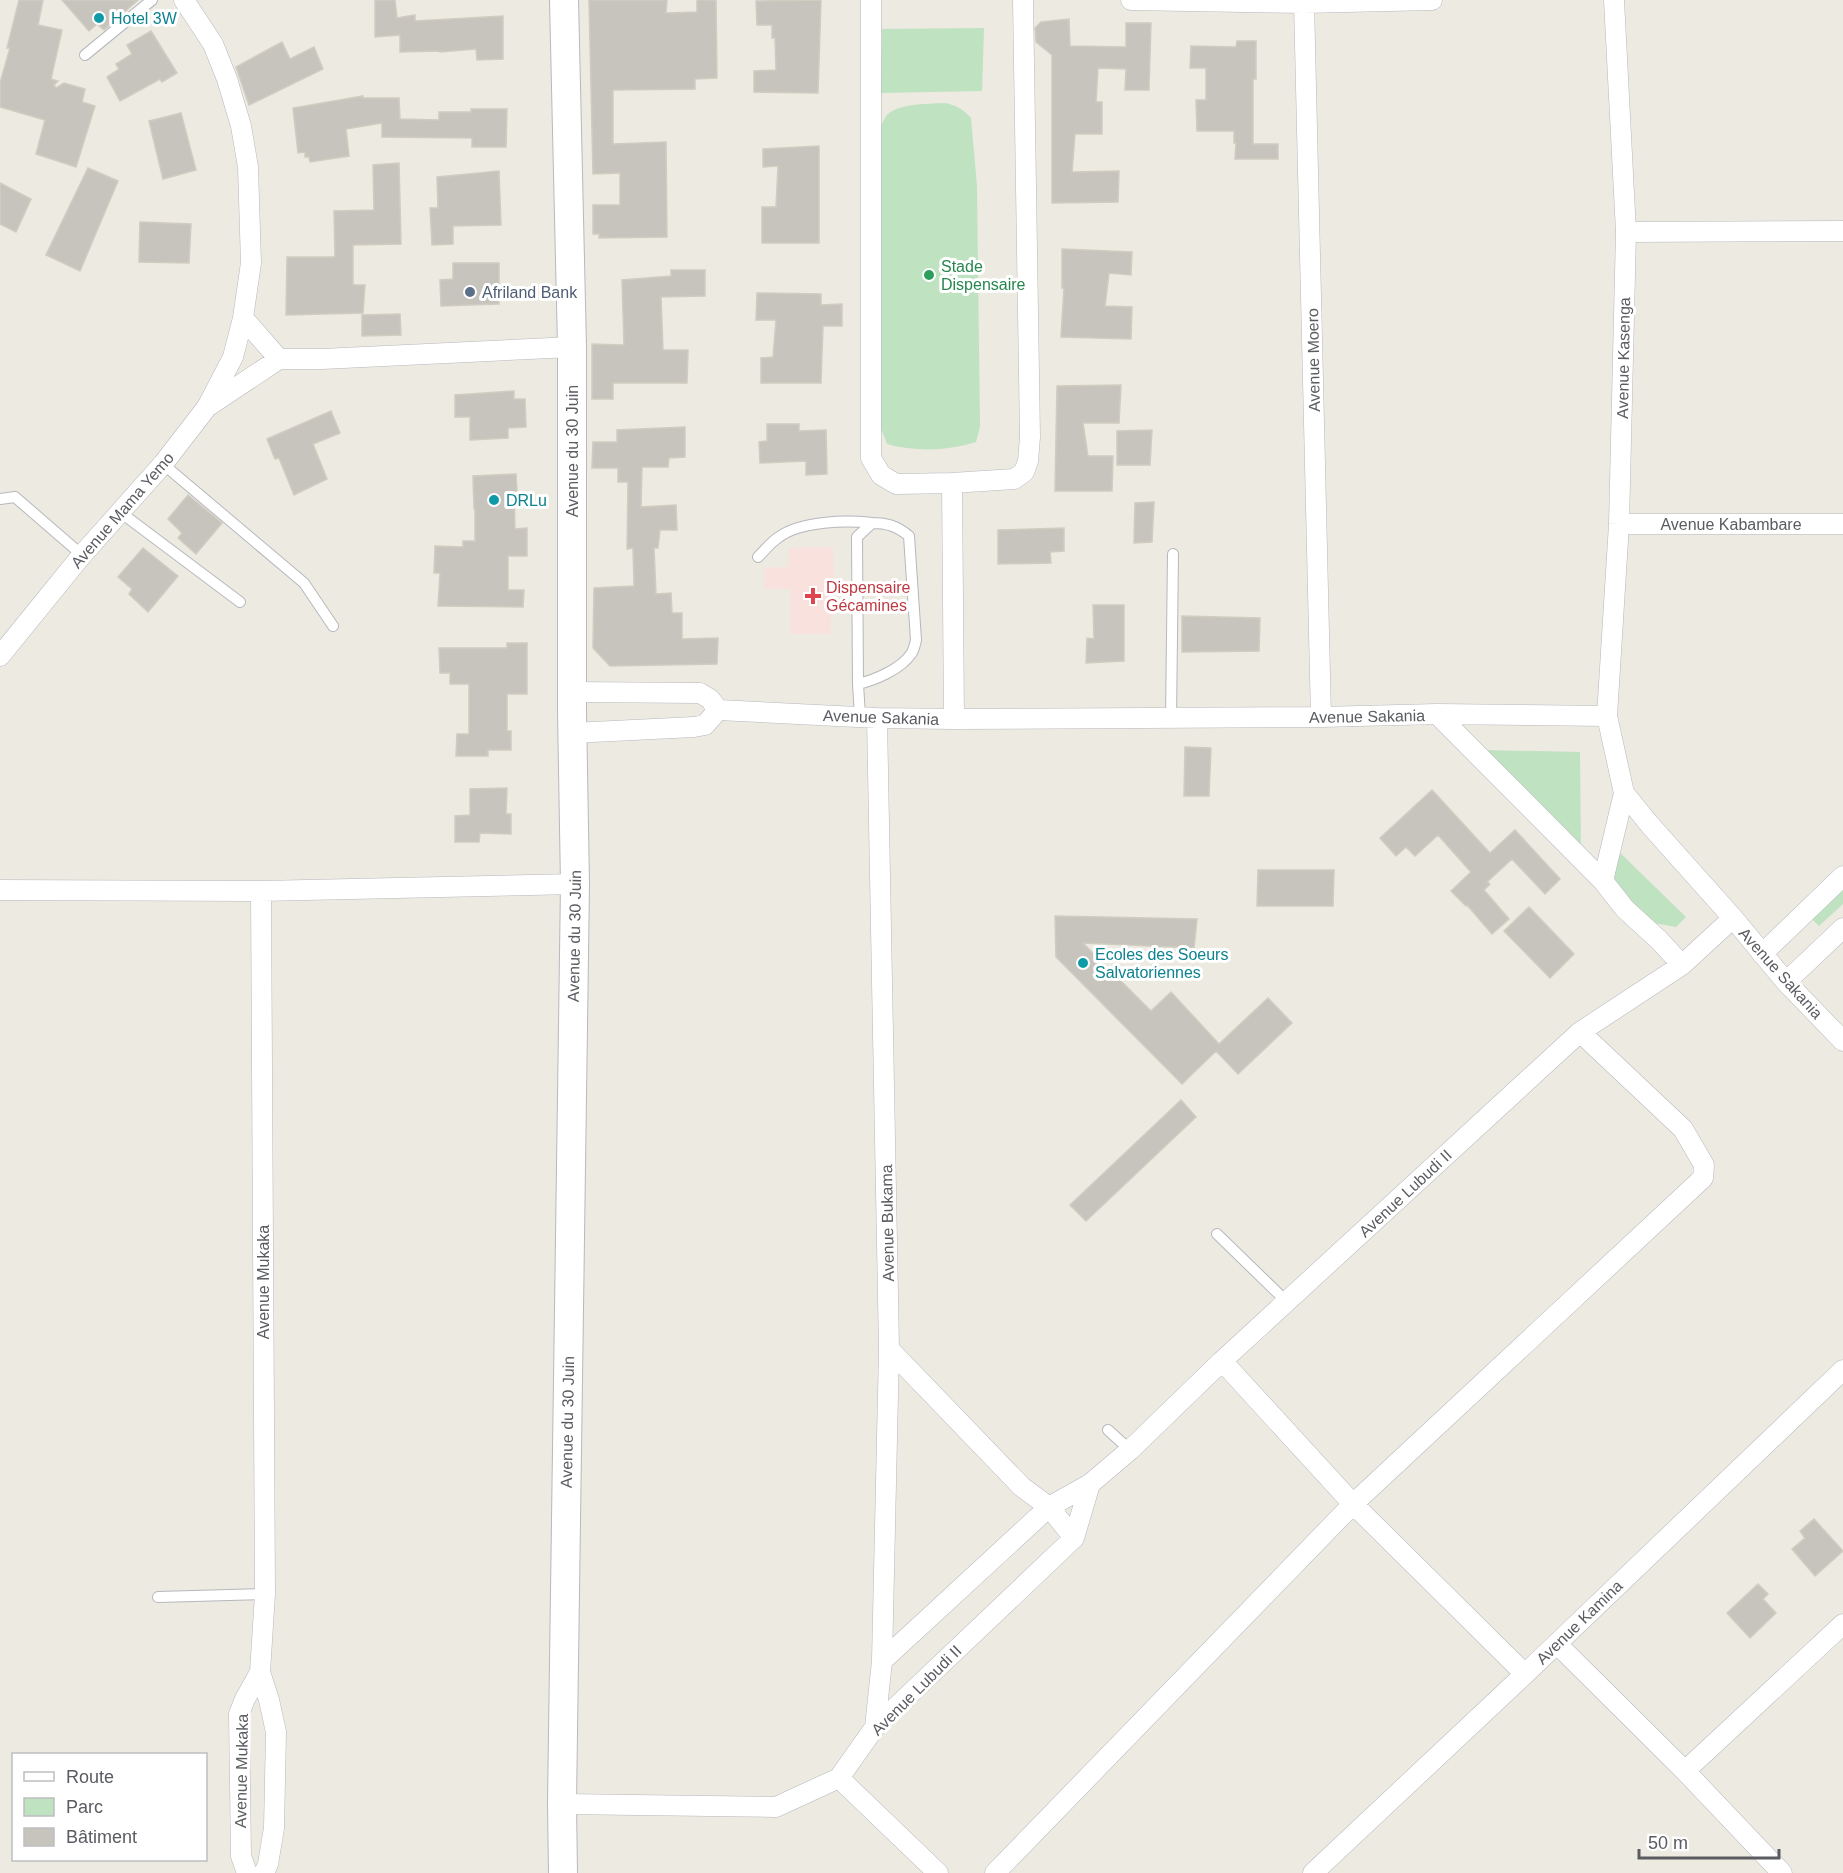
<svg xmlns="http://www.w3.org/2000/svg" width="1843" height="1873" viewBox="0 0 1843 1873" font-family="Arial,sans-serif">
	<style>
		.medical { fill: #f9e1dd }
		.green { fill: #bfe2c1 }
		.building { fill: #c7c4be; stroke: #d0ccc0; stroke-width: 1.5 }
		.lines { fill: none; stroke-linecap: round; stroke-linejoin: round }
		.lane-casing { stroke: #b7b8bd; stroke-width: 12 }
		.street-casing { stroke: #b7b8bd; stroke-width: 21 }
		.secondary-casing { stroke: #b7b9bf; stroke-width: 30 }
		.lane { stroke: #fff; stroke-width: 10 }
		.street { stroke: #fff; stroke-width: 20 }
		.secondary { stroke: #fff; stroke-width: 28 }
		.culture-dot { fill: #0f9aa8; stroke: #fff; stroke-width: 2 }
		.leisure-dot { fill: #2e9e5b; stroke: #fff; stroke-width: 2 }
		.service-dot { fill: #5c6f8a; stroke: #fff; stroke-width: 2 }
		.health-dot { fill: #e0444e; stroke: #fff; stroke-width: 2 }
		.labels { text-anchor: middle; stroke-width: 6; stroke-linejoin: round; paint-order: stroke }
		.culture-label { font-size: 16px; fill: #0d838f; stroke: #fff; text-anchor: start }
		.leisure-label { font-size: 16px; fill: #27864d; stroke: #fff; text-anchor: start }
		.service-label { font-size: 16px; fill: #4e5e75; stroke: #fff; text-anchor: start }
		.street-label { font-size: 16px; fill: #5a5c61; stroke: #fff }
		.health-label { font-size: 16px; fill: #be3a42; stroke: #fff; text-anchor: start }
	</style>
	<rect width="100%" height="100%" fill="#eceae1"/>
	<path class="medical" d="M833 547 835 604H832L830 634H790V589H764V568L788 567 789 548Z"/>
	<path class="green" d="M984 28 982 91 881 93 882 29Z
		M944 103C956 105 963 109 971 118L977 186 980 427 976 442C947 451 916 452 887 444L880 426V132C881 127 882 122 885 118 893 103 928 104 944 103Z
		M1482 750 1580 752 1581 855Z
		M1613 846 1686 917 1676 927 1654 923 1619 896 1614 877Z
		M1843 885V904L1819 926 1809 916Z"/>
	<path class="building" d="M19 0H43L38 25 62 30 51 79 58 81 54 85 56 88 64 83 85 89 82 102 95 106 76 167 36 154 45 120 0 107V83L10 48H7Z
		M62 0H138L104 30 97 24 89 31Z
		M375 0H395L397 18 415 15V21L503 16V59L477 60 476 49 440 52V51L400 52V35L375 37Z
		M589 0H667L666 13 697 12V0H716L717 78 695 79V89L613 90V144L666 142 667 237 599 238V234H593V205H620V173L593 174Z
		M821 0 818 93 754 92V71L776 70 775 38H772V25H757L756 1Z
		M1069 19 1070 46 1126 47V23H1151L1149 90H1125L1126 69 1098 68 1096 102H1102V134H1075L1072 172 1119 171 1118 202 1052 203V55L1036 42 1035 28 1041 22Z
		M151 31 177 73 162 82 160 79 120 101 107 77 119 69 116 64 132 54 127 45Z
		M1237 41H1256V79H1253V144H1278V159H1235L1236 143H1234V131H1197L1196 100H1206V68H1190L1191 46 1236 47Z
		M282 42 290 59 314 47 323 69 249 105 236 67Z
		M363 96V98H399L400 119 439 120V112H471V109H507L506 147H472V138L382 137V123L346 129 349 156 310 162 309 157H305V152L298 153 293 108Z
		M181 113 196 170 163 179 149 121Z
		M819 146V243H762V207H776L778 166 763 167V149Z
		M399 163 401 244 353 245V285H365L363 313 286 315 287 257H335L334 211 374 210 373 165Z
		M88 168 118 181 80 271 46 255Z
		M499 171 501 225 453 226V244L432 245 430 208H438L437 177Z
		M0 183 31 199 16 232 0 224Z
		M140 222 191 224 189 263 139 262Z
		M1062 249 1132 252 1131 275 1109 273 1105 306 1132 307 1131 339 1061 337 1064 288H1062Z
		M453 263H499V304L441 306 440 280 453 279Z
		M671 270H705V296L661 297 663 350H688L687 383H613V399H592V344L624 345 622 280 671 276Z
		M757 293 821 294V305L842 304V326H823L821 383H761V358L773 357 776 320H756Z
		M400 314 401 335 362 336V315Z
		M1121 385 1119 423H1083L1088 456H1113L1112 491H1055L1057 386Z
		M514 391V399H525L526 427 508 428V438L470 440V417H455V395Z
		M331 411 340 433 313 444 327 479 294 495 279 458 275 459 267 439Z
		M767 424H799V431L826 430 827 474 806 475V461L760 463 759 442 767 441Z
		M685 427V457L669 458 668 467H642L641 507 676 505 677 530H660L658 548H654L656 594 671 593 672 613H682V639L718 638 717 664 610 666 593 648 594 588 634 586 633 548 627 549 628 482H618V468H592L593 442H617V430Z
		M1152 430 1150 465H1117V431Z
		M516 474 517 492H514L515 529 527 528V556H508V590H524L523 607 438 606 440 573H434L435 546 463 547V541H475V509H474L473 476Z
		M188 495 222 523 196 554 178 538 182 533 168 519Z
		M1154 502 1152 542 1134 543 1135 503Z
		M1064 528V551L1050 552 1051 563 998 564V530Z
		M143 548 178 576 148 612 129 594 132 589 118 577Z
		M1093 605H1124V661L1086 663 1087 638 1094 639Z
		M1182 616 1260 618 1259 651 1182 652Z
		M507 643H527V694H507V731H511V750H488V756H456L457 734H469V684H450V673H440L439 648H507Z
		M1185 747 1211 748 1209 796H1184Z
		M507 788 506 814H511V834L480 833 479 842H455V816L470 815V789Z
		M1432 790 1490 853 1515 830 1560 879 1545 894 1512 859 1487 882 1490 884 1484 890 1509 919 1492 934 1467 905 1466 906 1451 891 1471 872 1438 835 1415 856 1406 847 1396 856 1380 838Z
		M1258 870H1334L1333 906H1257Z
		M1529 907 1574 954 1550 978 1504 931Z
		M1055 916 1197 919 1194 948 1083 943 1151 1011 1171 992 1219 1044 1268 998 1292 1023 1238 1074 1216 1051 1182 1084 1056 957Z
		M1181 1100 1196 1117 1086 1221 1070 1205Z
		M1814 1519 1843 1551 1815 1576 1792 1549 1805 1538 1800 1531Z
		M1758 1584 1768 1594 1763 1599 1776 1613 1750 1638 1727 1613Z"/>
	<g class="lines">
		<defs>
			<path id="lane" d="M85 55 152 0
				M163 464 304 583 333 626
				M0 499 15 497 82 555
				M120 512 240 602
				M758 557C764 551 771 542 779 537 801 521 846 520 872 523
				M858 684C875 680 901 669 911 654 914 650 915 644 916 640L909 536C897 526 887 523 872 523L857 537 858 684 860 716
				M1171 718 1173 554
				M1217 1234 1287 1302
				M1108 1430 1130 1450
				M158 1597 265 1594"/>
			<path id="street" d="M871 0V458L881 475 896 484 952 483
				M1131 0 1304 3 1432 0
				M1304 3 1321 717
				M1626 232 1843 231
				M243 318 279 359
				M207 407 279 359H322L572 347
				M1619 524H1843
				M0 656 82 555 163 464 207 407 233 357 243 318 251 263 248 167 241 126 227 79 213 44 184 0
				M572 692 700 693 710 699 718 710
				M718 710 877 718 954 719 1321 717 1437 714 1607 716 1624 793 1650 825 1733 918 1786 982 1843 1041
				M1437 714 1603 881 1625 909 1659 940 1682 965
				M1607 716 1619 524 1626 232 1614 0
				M954 719 952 483 1014 479 1024 472 1028 461 1030 437 1023 0
				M572 733 694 727 705 725 718 710
				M1603 881 1624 793
				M0 890 261 891 575 884
				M261 891 265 1594 260 1672 269 1700 276 1732 274 1828 268 1864 264 1873
				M1762 954 1843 876
				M1786 982 1843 928
				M889 1349 1022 1487 1049 1507 1074 1538
				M1222 1361 1353 1504 1525 1674
				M1074 1538 1090 1484
				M1557 1644 1685 1771 1782 1873
				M882 1661 1049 1507 1090 1484 1130 1450 1222 1361 1580 1032 1682 965 1733 918
				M875 1727 882 1661 889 1349 877 718
				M1685 1771 1843 1624
				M839 1778 938 1873
				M562 1804 776 1807 839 1778 875 1727 1074 1538
				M247 1873 241 1856 239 1714 245 1699 260 1672
				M995 1873 1353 1504 1703 1178 1704 1165 1683 1129 1580 1032
				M1313 1873 1525 1674 1843 1370"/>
			<path id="secondary" d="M563 1873 562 1804 575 884 572 712V347L564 0"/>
		</defs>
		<use href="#lane" class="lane-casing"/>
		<use href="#street" class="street-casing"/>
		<use href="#secondary" class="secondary-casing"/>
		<use href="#lane" class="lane"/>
		<use href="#street" class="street"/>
		<use href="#secondary" class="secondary"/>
	</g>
	<g class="culture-dot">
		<circle cx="99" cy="18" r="6"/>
		<circle cx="494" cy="500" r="6"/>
		<circle cx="1083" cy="963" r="6"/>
	</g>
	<circle class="leisure-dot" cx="929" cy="275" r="6"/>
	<circle class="service-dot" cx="470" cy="292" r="6"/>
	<path class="health-dot" d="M810 587h6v6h6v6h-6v6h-6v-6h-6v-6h6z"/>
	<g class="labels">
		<g class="culture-label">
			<text x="111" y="24">Hotel 3W</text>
			<text x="506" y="506">DRLu</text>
			<text x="1095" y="960">Ecoles des Soeurs<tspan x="1095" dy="18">Salvatoriennes</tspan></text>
		</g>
		<g class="leisure-label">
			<text x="941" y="272">Stade<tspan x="941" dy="18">Dispensaire</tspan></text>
		</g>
		<g class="service-label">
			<text x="482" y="298">Afriland Bank</text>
		</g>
		<g class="street-label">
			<text transform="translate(1623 358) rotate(-89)" y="6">Avenue Kasenga</text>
			<text transform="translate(1313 360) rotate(-91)" y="6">Avenue Moero</text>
			<text transform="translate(572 451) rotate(-90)" y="6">Avenue du 30 Juin</text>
			<text transform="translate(122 510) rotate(-49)" y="6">Avenue Mama Yemo</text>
			<text x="1731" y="530">Avenue Kabambare</text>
			<text transform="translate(1367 716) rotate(-1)" y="6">Avenue Sakania</text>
			<text transform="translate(881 717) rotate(2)" y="6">Avenue Sakania</text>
			<text transform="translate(574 936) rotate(-89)" y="6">Avenue du 30 Juin</text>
			<text transform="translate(1781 973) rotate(48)" y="6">Avenue Sakania</text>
			<text transform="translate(1405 1193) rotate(-43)" y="6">Avenue Lubudi II</text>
			<text transform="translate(887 1223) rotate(-91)" y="6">Avenue Bukama</text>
			<text transform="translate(263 1282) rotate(-90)" y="6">Avenue Mukaka</text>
			<text transform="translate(567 1422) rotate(-89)" y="6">Avenue du 30 Juin</text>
			<text transform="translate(1579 1622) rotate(-44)" y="6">Avenue Kamina</text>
			<text transform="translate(916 1690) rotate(-45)" y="6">Avenue Lubudi II</text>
			<text transform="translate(241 1771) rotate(-89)" y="6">Avenue Mukaka</text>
		</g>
		<g class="health-label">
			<text x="826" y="593">Dispensaire<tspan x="826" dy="18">Gécamines</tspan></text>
		</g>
	</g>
	<rect x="12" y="1753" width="195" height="108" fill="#ffffff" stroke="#bdbec0" stroke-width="1.5"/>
	<rect x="24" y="1772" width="30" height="9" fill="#ffffff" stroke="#bdbec0" stroke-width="1.5"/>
	<text x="66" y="1783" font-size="18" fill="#5a5c61">Route</text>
	<rect x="24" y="1798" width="30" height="18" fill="#bfe2c1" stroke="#bdbec0" stroke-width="1.5"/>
	<text x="66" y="1813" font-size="18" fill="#5a5c61">Parc</text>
	<rect x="24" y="1828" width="30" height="18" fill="#c7c4be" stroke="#bdbec0" stroke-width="1.5"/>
	<text x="66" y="1843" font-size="18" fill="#5a5c61">Bâtiment</text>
	<path d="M1639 1849v9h140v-9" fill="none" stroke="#5a5c61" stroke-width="3"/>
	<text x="1648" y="1849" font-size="18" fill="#5a5c61" stroke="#ffffff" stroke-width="4.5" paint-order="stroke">50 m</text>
</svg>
